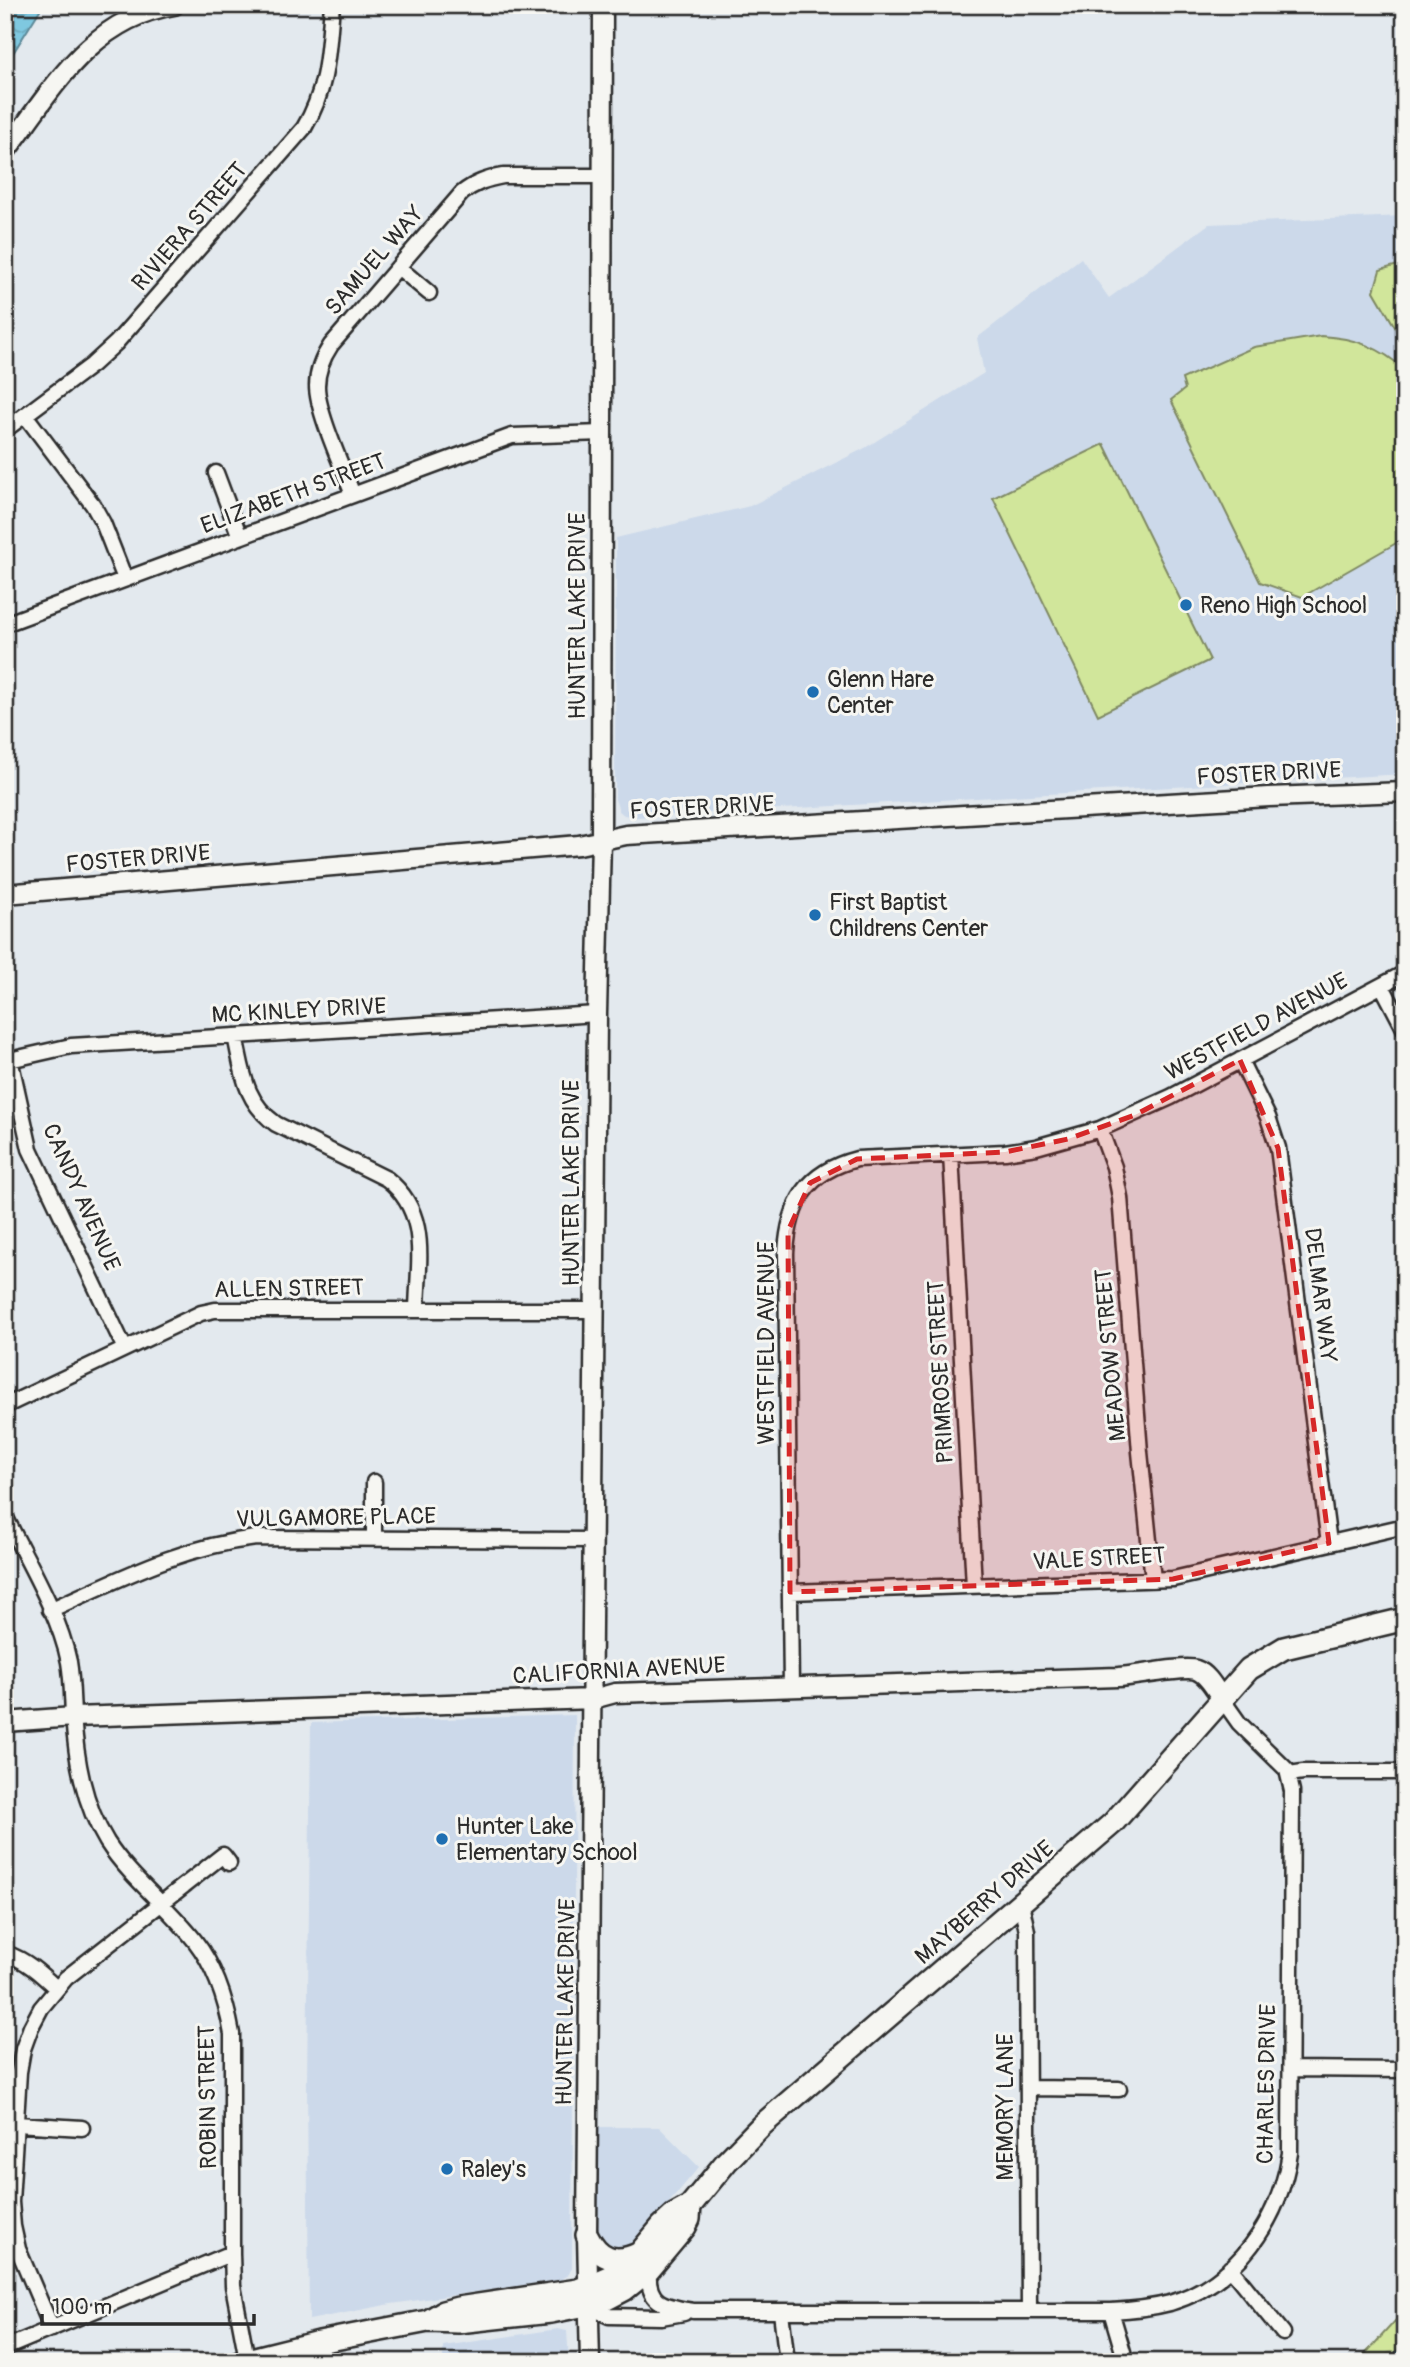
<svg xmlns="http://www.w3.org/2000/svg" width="1410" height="2367" viewBox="0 0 1410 2367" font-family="Pangolin,sans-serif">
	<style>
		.built { fill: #ccd9ea }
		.forest { fill: url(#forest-crowns); stroke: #7e8863; stroke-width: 2 }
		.pitch { fill: #d1e69b; stroke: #7e8863; stroke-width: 2 }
		.water { fill: url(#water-waves); stroke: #5d8998; stroke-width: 2 }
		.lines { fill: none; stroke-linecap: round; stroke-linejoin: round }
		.stream { stroke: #5d8998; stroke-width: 4.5 }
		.minor-casing { stroke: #2b2b2b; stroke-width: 19 }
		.tertiary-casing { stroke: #2b2b2b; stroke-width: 23 }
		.secondary-casing { stroke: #2b2b2b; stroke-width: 26 }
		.minor { stroke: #f6f6f2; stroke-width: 14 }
		.tertiary { stroke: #f6f6f2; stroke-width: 18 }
		.secondary { stroke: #f6f6f2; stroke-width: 21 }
		.marked { fill: #d62828; fill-opacity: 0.2; stroke: #d62828; stroke-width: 5; stroke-dasharray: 14 9; stroke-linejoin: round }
		.poi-dot { fill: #1f6fb2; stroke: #f6f6f2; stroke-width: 2.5 }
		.labels { text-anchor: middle; stroke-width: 6; stroke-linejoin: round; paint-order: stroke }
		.street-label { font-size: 23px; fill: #2b2b2b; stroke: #f6f6f2 }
		.poi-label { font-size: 23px; fill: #2b2b2b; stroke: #f6f6f2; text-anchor: start }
	</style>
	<defs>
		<pattern id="forest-crowns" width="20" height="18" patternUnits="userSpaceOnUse" patternTransform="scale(1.75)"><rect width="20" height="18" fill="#d1e69b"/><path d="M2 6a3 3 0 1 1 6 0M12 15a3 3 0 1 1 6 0" fill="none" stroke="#b4c586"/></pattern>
		<pattern id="water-waves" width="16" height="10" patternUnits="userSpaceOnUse" patternTransform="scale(1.75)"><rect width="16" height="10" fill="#7fc8e0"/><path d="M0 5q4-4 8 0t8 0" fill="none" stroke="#6eacc0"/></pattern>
	</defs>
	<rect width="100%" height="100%" fill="#e3e9ee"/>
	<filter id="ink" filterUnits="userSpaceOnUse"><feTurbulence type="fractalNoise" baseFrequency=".0143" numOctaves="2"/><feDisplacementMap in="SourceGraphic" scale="14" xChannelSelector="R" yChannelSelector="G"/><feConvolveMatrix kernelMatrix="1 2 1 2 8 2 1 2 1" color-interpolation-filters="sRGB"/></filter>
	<g filter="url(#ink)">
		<path class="built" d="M1405 216V774L636 817 624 815 619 811 615 799 616 538 750 506 865 448 984 373 977 338 1081 258 1109 298 1209 224Z
			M575 1715 572 2267 569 2274 560 2280 391 2304 309 2320 307 2084 311 1723Z
			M599 2127H659L699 2167 631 2248 619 2254 600 2242 598 2234Z
			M558 2329 567 2331 569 2362H443V2346Z"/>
		<path class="forest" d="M1405 2310V2362H1358Z"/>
		<path class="pitch" d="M1405 263V344L1374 291 1380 270Z
			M1321 336C1355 338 1380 347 1405 370V538L1302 597 1260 582 1171 400 1185 389 1182 379 1254 347Z
			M1104 444 1210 660 1098 715 993 498Z"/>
		<path class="water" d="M5 5H43L5 66Z"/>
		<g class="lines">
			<path class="stream" d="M1391 2362 1405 2341"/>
			<defs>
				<path id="minor" d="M398 267 429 293
					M25 415 93 505 103 523 125 579
					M5 430 92 365 116 343 304 128C328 88 328 50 332 5
					M216 473 240 537
					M353 495C343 468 317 412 317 386 317 370 323 357 331 345L462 193C475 183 486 179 503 176H602
					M5 624 512 436 603 433
					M1382 986 1405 1030
					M235 1036C243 1072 244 1101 276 1124L387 1179C430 1213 418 1261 417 1310
					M10 1059 30 1149 125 1349
					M1240 1060 1268 1117 1278 1148 1329 1543
					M5 1061 71 1046 597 1014
					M1100 1129 1114 1167 1120 1197 1140 1452 1153 1580
					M951 1154 974 1586
					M5 1406 201 1313 215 1310H595
					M374 1482V1538
					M5 1516C27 1561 59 1613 69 1662 72 1679 72 1697 73 1715 76 1759 83 1803 107 1842 131 1879 168 1906 195 1941 216 1968 226 2000 232 2034V2253L233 2286 247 2359
					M790 1592 1173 1579 1405 1526
					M50 1610C120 1579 179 1547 256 1538L594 1540
					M791 1688 786 1253C789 1203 806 1172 857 1159L1005 1152 1036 1147 1100 1129 1171 1097 1405 973
					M1289 1774 1303 1772H1405
					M1021 1903 1027 1931 1029 2311
					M5 1953C26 1960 40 1973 56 1988
					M1291 2069 1405 2070
					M1028 2088 1119 2089
					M16 2124 82 2128
					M1230 2268 1283 2333
					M649 2270C646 2304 665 2306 693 2311H1111C1131 2310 1151 2308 1170 2303 1237 2283 1280 2219 1290 2153L1292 1791 1287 1770 1239 1723 1222 1699
					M588 2306 609 2316 661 2317 684 2313
					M1111 2311 1126 2362
					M781 2312 787 2362
					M52 2329 18 2249 13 2226 11 2202 19 2072 23 2049 31 2027 41 2008 66 1978 223 1855 229 1863
					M5 2348 232 2253"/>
				<path id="tertiary" d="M5 152C53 89 90 19 174 5
					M5 894 579 845 626 835 1269 797 1405 792
					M5 1722 74 1717 593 1699 615 1693 1118 1677C1135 1676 1185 1666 1196 1670 1208 1674 1215 1689 1222 1699
					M590 2362 587 2235 597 1014 601 839 603 5"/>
				<path id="secondary" d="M587 2235C599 2259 615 2265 640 2253
					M428 2321 443 2312 458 2308 578 2290 618 2273 632 2262 662 2226 674 2215 690 2206 727 2161 762 2125 1113 1823 1249 1669 1284 1648 1405 1619
					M239 2362 319 2342 428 2321 458 2322 551 2312 601 2302 624 2290 649 2270 685 2227 689 2219 690 2206"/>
			</defs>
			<use href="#minor" class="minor-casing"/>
			<use href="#tertiary" class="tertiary-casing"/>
			<use href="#secondary" class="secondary-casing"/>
			<use href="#minor" class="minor"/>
			<use href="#tertiary" class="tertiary"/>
			<use href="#secondary" class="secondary"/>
		</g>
	</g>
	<path class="marked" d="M1240 1060 1278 1148 1329 1543 1173 1579 790 1592 788 1231 810 1183 857 1159 1005 1152 1068 1139 1135 1115Z"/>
	<g class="poi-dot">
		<circle cx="1186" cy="605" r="7"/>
		<circle cx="813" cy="692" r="7"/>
		<circle cx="815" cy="915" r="7"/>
		<circle cx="442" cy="1839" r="7"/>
		<circle cx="447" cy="2169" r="7"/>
	</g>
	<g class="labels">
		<g class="street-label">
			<text transform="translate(189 226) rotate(-49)" y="8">RIVIERA STREET</text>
			<text transform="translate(374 260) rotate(-49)" y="8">SAMUEL WAY</text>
			<text transform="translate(293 493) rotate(-20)" y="8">ELIZABETH STREET</text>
			<text transform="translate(577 616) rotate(-90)" y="8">HUNTER LAKE DRIVE</text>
			<text transform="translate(1269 773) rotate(-3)" y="8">FOSTER DRIVE</text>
			<text transform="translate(702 807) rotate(-3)" y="8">FOSTER DRIVE</text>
			<text transform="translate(138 858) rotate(-5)" y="8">FOSTER DRIVE</text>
			<text transform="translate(299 1010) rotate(-3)" y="8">MC KINLEY DRIVE</text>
			<text transform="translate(1256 1026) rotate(-28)" y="8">WESTFIELD AVENUE</text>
			<text transform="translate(571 1183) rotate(-90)" y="8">HUNTER LAKE DRIVE</text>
			<text transform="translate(82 1197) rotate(66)" y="8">CANDY AVENUE</text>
			<text transform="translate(289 1288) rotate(-1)" y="8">ALLEN STREET</text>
			<text transform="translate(1321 1295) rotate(83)" y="8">DELMAR WAY</text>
			<text transform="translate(766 1343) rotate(-90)" y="8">WESTFIELD AVENUE</text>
			<text transform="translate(1110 1355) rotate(-95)" y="8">MEADOW STREET</text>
			<text transform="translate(940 1372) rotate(-93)" y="8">PRIMROSE STREET</text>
			<text transform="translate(336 1517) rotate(-1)" y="8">VULGAMORE PLACE</text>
			<text transform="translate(1099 1558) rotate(-3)" y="8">VALE STREET</text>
			<text transform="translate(619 1670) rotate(-3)" y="8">CALIFORNIA AVENUE</text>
			<text transform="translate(984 1902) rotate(-41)" y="8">MAYBERRY DRIVE</text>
			<text transform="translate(565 2002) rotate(-89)" y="8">HUNTER LAKE DRIVE</text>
			<text transform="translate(1266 2084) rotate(-89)" y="8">CHARLES DRIVE</text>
			<text transform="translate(207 2097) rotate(-91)" y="8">ROBIN STREET</text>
			<text transform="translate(1005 2107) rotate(-90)" y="8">MEMORY LANE</text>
		</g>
		<g class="poi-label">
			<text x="1200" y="613">Reno High School</text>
			<text x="827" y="687">Glenn Hare<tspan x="827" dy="26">Center</tspan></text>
			<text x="829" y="910">First Baptist<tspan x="829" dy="26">Childrens Center</tspan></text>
			<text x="456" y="1834">Hunter Lake<tspan x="456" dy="26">Elementary School</tspan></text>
			<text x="461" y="2177">Raley's</text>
		</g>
	</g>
	<rect width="1410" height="2367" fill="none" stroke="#f6f6f2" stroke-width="28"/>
	<rect x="14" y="14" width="1382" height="2339" fill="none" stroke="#2b2b2b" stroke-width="2.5" filter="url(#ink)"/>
	<path d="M42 2314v10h212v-10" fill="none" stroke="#2b2b2b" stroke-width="3.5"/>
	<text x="52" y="2314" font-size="21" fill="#2b2b2b" stroke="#f6f6f2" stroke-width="5" paint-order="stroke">100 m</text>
</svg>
